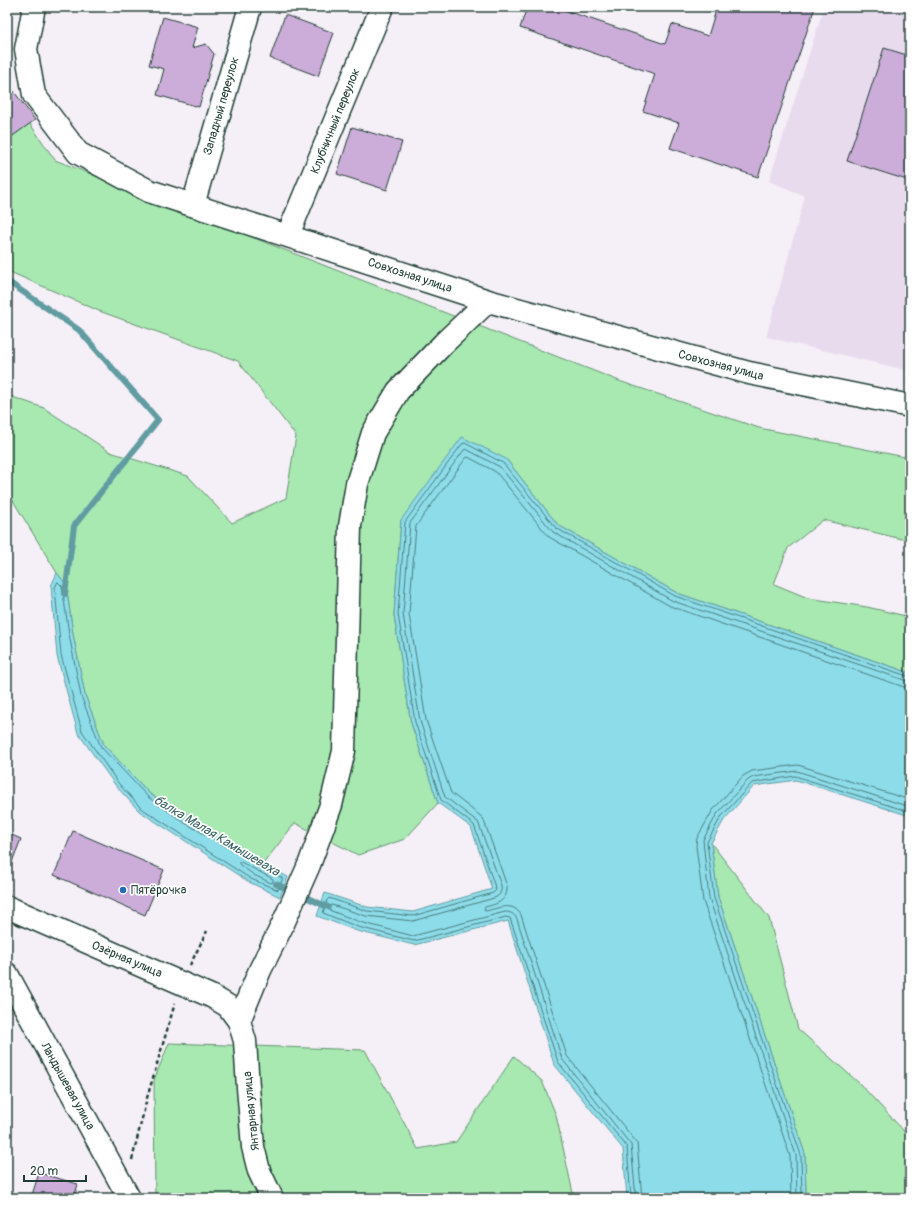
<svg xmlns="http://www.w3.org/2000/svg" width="917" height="1205" viewBox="0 0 917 1205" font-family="Pangolin,sans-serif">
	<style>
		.built { fill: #e9dbee }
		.green { fill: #a8e8b1; stroke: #649272 }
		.water { fill: #8ddcea; stroke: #619ca1 }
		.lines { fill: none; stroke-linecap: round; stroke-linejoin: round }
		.shore { stroke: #4b7d7d; stroke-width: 1 }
		.stream { stroke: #619ca1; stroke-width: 6 }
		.building { fill: #ccadd9; stroke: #1f3d34 }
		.minor-casing { stroke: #1f3d34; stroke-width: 25 }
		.path { stroke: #1f3d34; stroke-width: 2.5; stroke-dasharray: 4 3; stroke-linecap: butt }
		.minor { stroke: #fff; stroke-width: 22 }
		.poi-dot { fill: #1f6fb2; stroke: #fff; stroke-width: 1.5 }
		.labels { text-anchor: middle; stroke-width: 3.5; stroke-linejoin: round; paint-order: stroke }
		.street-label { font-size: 12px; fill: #1f3d34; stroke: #fff }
		.poi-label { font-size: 12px; fill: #1f3d34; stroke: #fff; text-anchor: start }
		.water-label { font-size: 13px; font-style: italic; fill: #3a6562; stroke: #fff }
	</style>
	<rect width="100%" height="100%" fill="#f5eff7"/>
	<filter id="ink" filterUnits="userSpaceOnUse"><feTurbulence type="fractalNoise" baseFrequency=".025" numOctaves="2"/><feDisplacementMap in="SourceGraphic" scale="8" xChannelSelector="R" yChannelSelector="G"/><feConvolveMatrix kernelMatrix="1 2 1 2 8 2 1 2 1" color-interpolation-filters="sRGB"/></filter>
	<g filter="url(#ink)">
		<path class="built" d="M824 7H910V371L766 337 805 196 769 181Z"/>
		<path class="green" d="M7 120 28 121 55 160 622 382 759 428 910 458V541L823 520 788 548 774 584 808 598 867 607 910 617V673L677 593 558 525 506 459 401 520 394 615 411 723 438 803 405 839 358 855 295 823 263 864 187 819 150 794 104 745 85 695 73 634 66 584 57 573 12 499 7 493V395L44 408 110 452 188 476 232 523 286 498 296 436 238 361 99 311 10 272 7 270Z
			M711 843 769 918 798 1029 859 1083 903 1130 910 1145V1198H806L805 1154 718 897Z
			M169 1043 365 1050 418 1149 456 1142 514 1056 542 1081 556 1115 574 1198H155L154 1080Z"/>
		<path class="water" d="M462 437 506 459 558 525 677 593 910 673V816L796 780 754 786 724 820 711 843 718 897 805 1154 806 1198H627L623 1149 554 1064 508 921 414 945 357 931 317 916 325 893 367 907 413 912 492 889 471 827 438 803 411 723 394 615 401 520Z
			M57 573 66 584 73 634 85 695 104 745 150 794 187 819 263 864 288 877 280 897 249 882 139 811 116 786 78 733 57 656 51 586Z"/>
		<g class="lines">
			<path class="shore" d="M58 582 62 586 69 634 81 696 101 747 148 797 185 823 282 878V880L278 890 251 879 141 808 119 784 82 731 61 655 55 588Z
				M241 862 273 879V882L271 883 254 875 240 865 239 863Z
				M631 1198 627 1147 558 1062 510 918 506 917 414 941 358 927 323 913 327 900 329 898 367 911 413 916 493 893 496 890 474 825 441 800 415 722 398 614 405 522 462 444 465 443 503 463 556 528 675 596 910 677
				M636 1198 631 1145 562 1059 517 919C514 914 511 912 505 912L413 936 360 922 329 910 330 906 332 905 366 916 413 921 494 898C500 896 502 891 501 885L478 822 445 797 420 721 403 614 410 523 464 450 466 449 500 467 553 532 673 601 910 682
				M642 1198 637 1143 567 1056 521 915C513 901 499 908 486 911L484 910 485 907C497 904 508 901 507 886L483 818 451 793 426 720 409 614 416 526 466 458 468 457 496 472 549 537 670 606 904 687 910 688
				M791 1198 790 1156 703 901 696 846 697 838 713 810 743 776 752 771 798 765 910 800
				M797 1198 796 1155 709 898 703 840 717 814 748 780 753 777 797 771 910 807
				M802 1198 801 1155 714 898 707 842 721 817 752 783 795 776 910 812"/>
			<path class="stream" d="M7 281 79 330 158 420 74 526 65 594
				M276 884 328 907"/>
		</g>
		<path class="building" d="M527 7H555L665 44 672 24 708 36 717 7H815L758 177 670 148 679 123 643 111 655 74 520 28Z
			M285 15 334 33 318 76 270 58Z
			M163 17 198 27 192 48 206 44 214 54 199 107 157 95 164 69 149 65Z
			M884 48 910 56V181L847 161Z
			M7 82 35 120 7 140Z
			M352 127 402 142 387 190 337 174Z
			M73 831 164 870 145 915 54 875Z
			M7 833 21 839 12 862 7 860Z
			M39 1173 78 1184 74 1198H31Z"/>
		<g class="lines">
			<defs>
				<path id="minor" d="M34 7 26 49 34 95 78 153 149 191 488 301 749 373 910 406
					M193 205 250 7
					M288 235 382 7
					M7 907 213 997 228 1006 239 1021 245 1041 248 1087 253 1147 259 1171 272 1198
					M7 974 129 1198
					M239 1021 260 970 282 926 309 865 331 805 344 751 350 526 357 484 373 433 398 391 444 343 488 301"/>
			</defs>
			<use href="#minor" class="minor-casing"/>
			<path class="path" d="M190 965 207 931
				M132 1160 147 1098 175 1003"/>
			<use href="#minor" class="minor"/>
		</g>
	</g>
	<circle class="poi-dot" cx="123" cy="890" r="4"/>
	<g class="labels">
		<g class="street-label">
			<text transform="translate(221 106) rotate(-74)" y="4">Западный переулок</text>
			<text transform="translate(335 121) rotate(-68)" y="4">Клубничный переулок</text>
			<text transform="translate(410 275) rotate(18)" y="4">Совхозная улица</text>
			<text transform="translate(721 365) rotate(15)" y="4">Совхозная улица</text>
			<text transform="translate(127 959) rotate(23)" y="4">Озёрная улица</text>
			<text transform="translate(68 1086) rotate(61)" y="4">Ландышевая улица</text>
			<text transform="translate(251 1111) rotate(-96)" y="4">Янтарная улица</text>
		</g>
		<g class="poi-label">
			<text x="131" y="894">Пятёрочка</text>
		</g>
		<g class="water-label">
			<text transform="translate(217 835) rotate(31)" y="5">балка Малая Камышеваха</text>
		</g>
	</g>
	<rect width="917" height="1205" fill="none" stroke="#fff" stroke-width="24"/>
	<rect x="12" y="12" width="893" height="1181" fill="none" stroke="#1f3d34" stroke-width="1.5" filter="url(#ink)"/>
	<path d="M24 1175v6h62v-6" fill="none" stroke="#1f3d34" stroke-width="2"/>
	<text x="30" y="1175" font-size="12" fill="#1f3d34" stroke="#ffffff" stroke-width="3" paint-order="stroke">20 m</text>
</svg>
